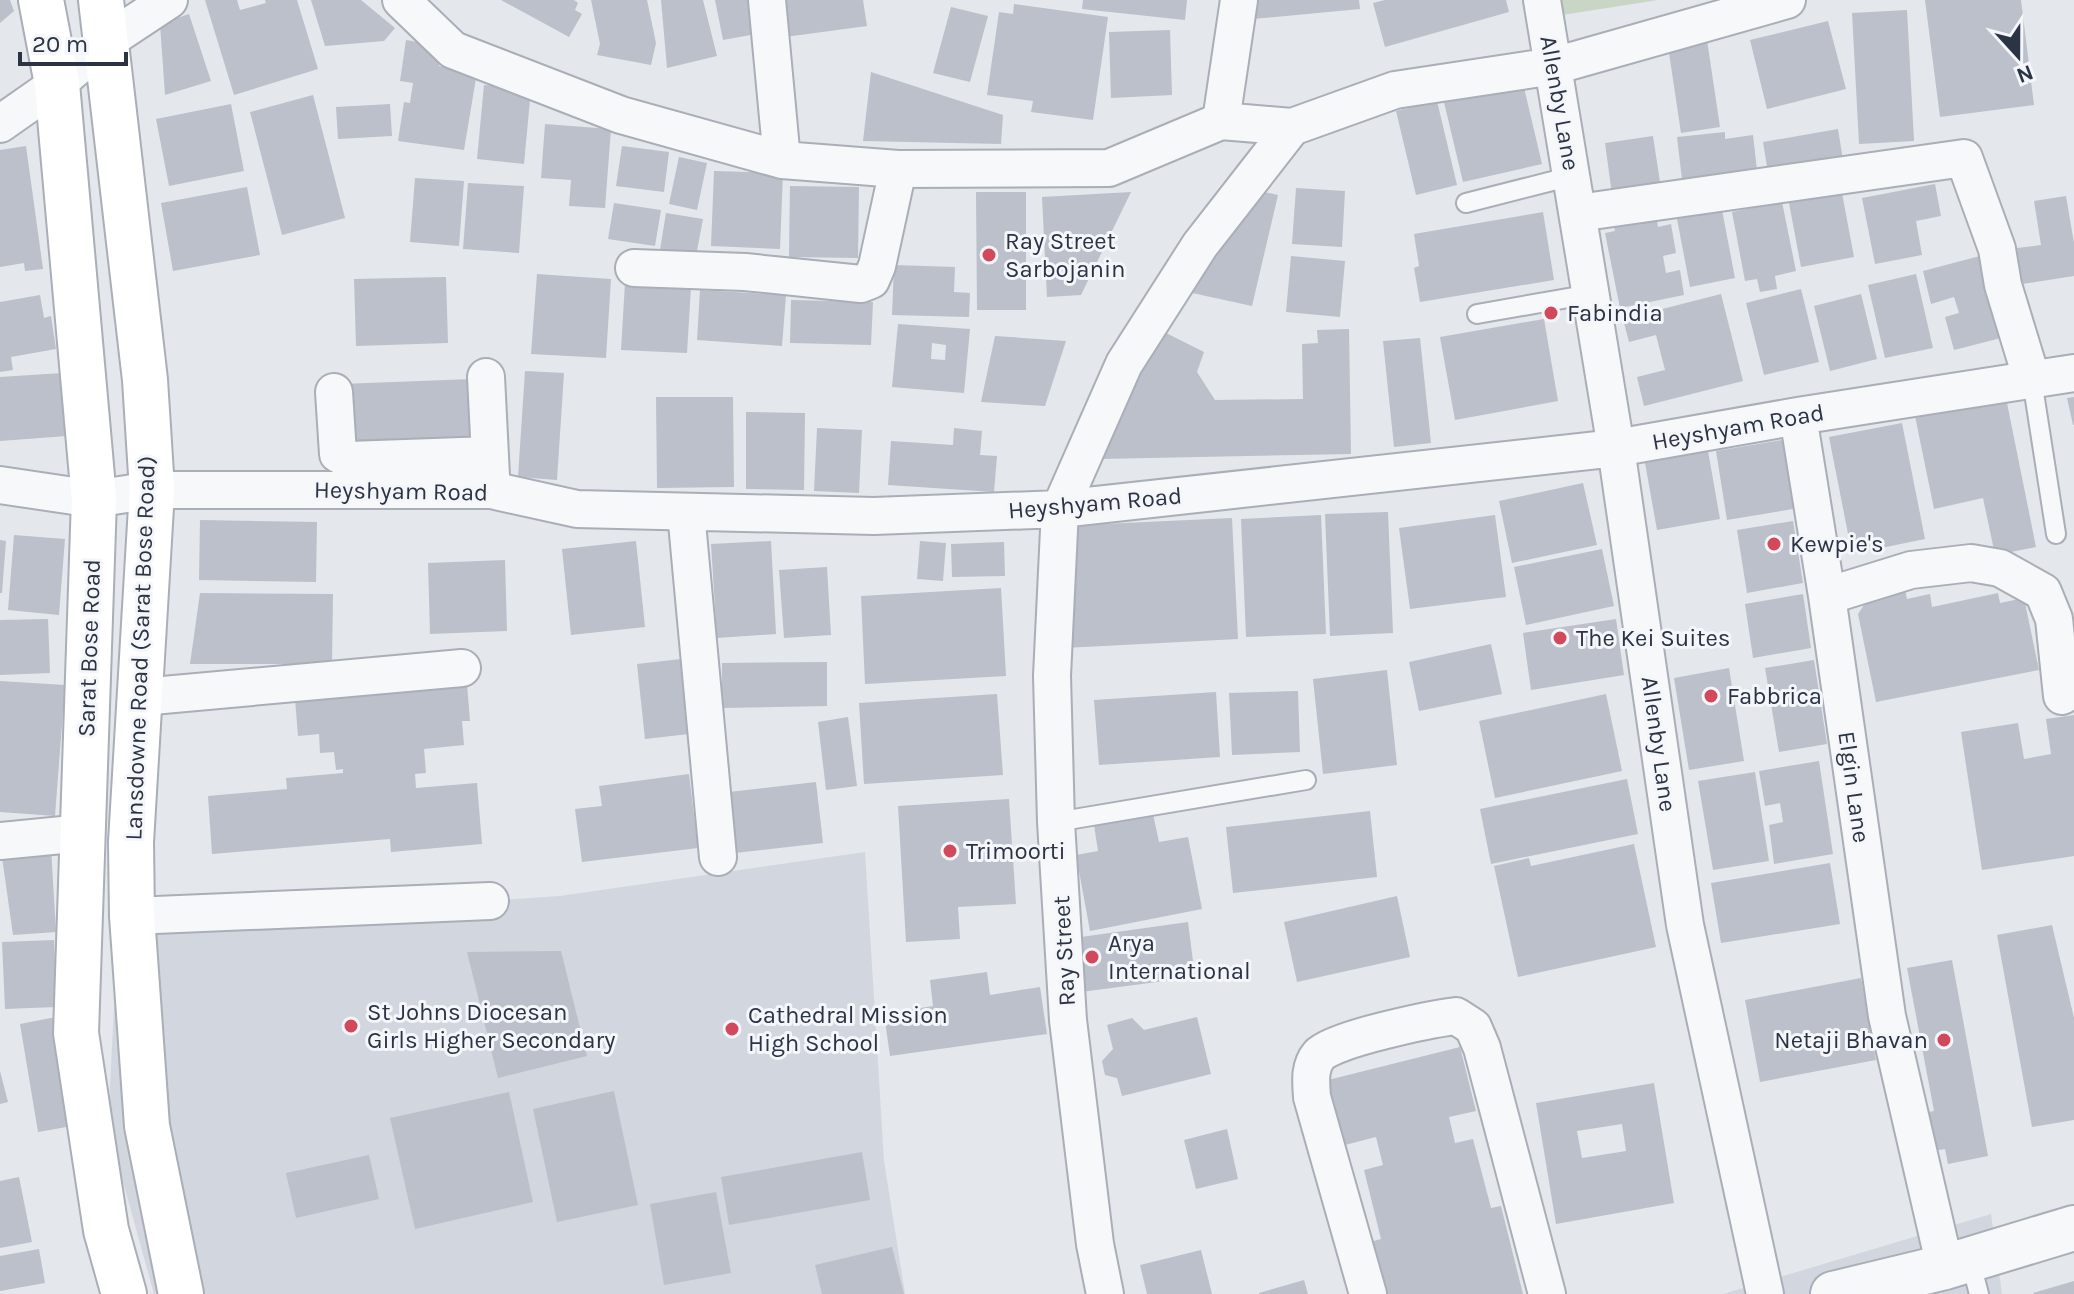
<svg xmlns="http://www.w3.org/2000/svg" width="2074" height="1294" viewBox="0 0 2074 1294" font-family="Karla,sans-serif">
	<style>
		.built { fill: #d2d6de }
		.green { fill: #c9d6c5 }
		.building { fill: #bbc0ca; fill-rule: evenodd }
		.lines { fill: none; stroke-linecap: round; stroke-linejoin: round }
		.service-casing { stroke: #a9aeb7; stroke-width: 22 }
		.minor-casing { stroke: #a9aeb7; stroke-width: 40 }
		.tertiary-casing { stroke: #a9aeb7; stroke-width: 48 }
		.secondary-casing { stroke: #a9aeb7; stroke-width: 48 }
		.service { stroke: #f7f8fa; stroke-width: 18 }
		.minor { stroke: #f7f8fa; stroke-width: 36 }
		.tertiary { stroke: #f7f8fa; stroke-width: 44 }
		.secondary { stroke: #fff; stroke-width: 44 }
		.poi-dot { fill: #d1495b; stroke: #f4f6f9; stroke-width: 3 }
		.labels { text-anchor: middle; stroke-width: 6; stroke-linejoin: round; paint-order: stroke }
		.street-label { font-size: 24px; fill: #2b3445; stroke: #f4f6f9 }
		.poi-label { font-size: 24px; fill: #2b3445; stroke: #f4f6f9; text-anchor: start }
	</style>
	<rect width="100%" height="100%" fill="#e4e7ec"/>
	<path class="built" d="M865 852 884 1161 905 1294H154L108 1127 118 925 560 896Z
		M1991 1214 2002 1294H1723Z"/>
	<path class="green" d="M1553 0H1658L1556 16Z"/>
	<path class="building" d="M0 0H10L14 11 0 23Z
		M205 0H237L240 10 266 3 265 0H297L318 69 234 95Z
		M311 0H361L395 28 384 41 325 46Z
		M501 0H574L578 3 575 10 582 14 569 37Z
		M591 0H647L656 43 651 65 597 55 600 44Z
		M661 0H703L717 56 667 68Z
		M715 0H749L756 34 723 40Z
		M780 0H863L867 26 785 37Z
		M1083 0H1187L1185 20 1082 9Z
		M1251 0H1359L1360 9 1253 19Z
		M1385 0H1506L1509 12 1385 47 1373 3Z
		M1925 0H2021L2034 105 1940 117Z
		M1014 4 1108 17 1093 120 1031 112 1033 101 987 95 999 12 1013 14Z
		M951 7 988 16 970 82 933 73Z
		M1907 10 1914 141 1859 144 1852 13Z
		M189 14 211 81 165 95 160 24Z
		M1828 21 1846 89 1767 109 1750 40Z
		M1170 30 1172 95 1111 98 1109 32Z
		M406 40 442 46 439 66 477 72 464 150 398 141 404 102 410 103 413 83 400 81Z
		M1707 40 1720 127 1681 133 1668 46Z
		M871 72 1003 115 1001 144 863 141Z
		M1522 79 1542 164 1463 182 1443 98Z
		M484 85 531 89 524 164 477 159Z
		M313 95 345 218 282 235 250 112Z
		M1437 101 1457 185 1416 195 1396 111Z
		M231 104 244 171 169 186 156 119Z
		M390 104 392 136 338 139 336 107Z
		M545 124 611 129 605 208 569 206 571 180 541 178Z
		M1838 129 1844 166 1769 179 1763 142Z
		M1725 132V139L1753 135 1758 179 1683 188 1677 137Z
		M1653 136 1662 195 1613 202 1605 143Z
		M26 146 43 269 25 271 24 263 0 267V150Z
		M622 146 669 152 664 192 616 186Z
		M679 157 707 163 697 210 669 204Z
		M714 171 783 173 780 249 711 246Z
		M415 178 464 181 459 246 410 242Z
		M468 183 524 186 519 253 463 249Z
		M1935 184 1941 216 1916 221 1922 255 1875 264 1862 198Z
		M790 186 859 187 858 258 789 257Z
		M247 187 260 255 173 271 161 203Z
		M1296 188 1345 191 1342 247 1292 244Z
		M1260 191 1278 195 1252 306 1183 291Z
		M976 192H1026V310H977Z
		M1131 192 1081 295 1047 297 1042 197Z
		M1842 193 1854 257 1801 267 1789 203Z
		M2066 196 2074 243V276L2022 284 2017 248 2041 245 2034 201Z
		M1782 202 1796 271 1775 276 1777 289 1760 292 1757 279 1745 281 1732 212Z
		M614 203 661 210 655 246 608 239Z
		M1722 210 1735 278 1690 287 1677 219Z
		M1543 212 1554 280 1420 302 1414 268 1419 266 1414 234Z
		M666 213 703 219 696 256 660 250Z
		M1656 214 1658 227 1671 224 1676 253 1663 256 1666 273 1680 270 1684 295 1620 308 1605 233 1615 231 1613 222Z
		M1291 256 1345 261 1340 317 1286 312Z
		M1980 256 2001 338 1954 350 1945 317 1959 313 1954 297 1931 304 1923 271Z
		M894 265 955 267 954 292 970 293 969 317 892 315Z
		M537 274 611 279 606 358 531 354Z
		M1916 274 1933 348 1885 358 1868 285Z
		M446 277 448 343 356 346 354 279Z
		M625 283 691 287 687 353 621 350Z
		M1801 289 1819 362 1764 375 1746 303Z
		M700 290 786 295 782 346 697 340Z
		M1721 294 1743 381 1644 406 1637 377 1665 370 1656 335 1629 342 1623 319Z
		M1861 294 1877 359 1830 371 1814 306Z
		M40 295 44 318 51 316 56 349 11 357 13 370 0 372V302Z
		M791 300 873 302 871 345 790 343Z
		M1544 319 1558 401 1455 420 1440 337Z
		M898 324 970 329 964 393 892 387ZM932 343 946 345 945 360 931 359Z
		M1349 329 1351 454 1100 459 1162 331 1204 352 1197 372 1215 400 1303 399 1302 344 1318 343 1317 330Z
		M995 336 1066 341 1045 406 981 402Z
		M1420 338 1431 443 1394 447 1383 341Z
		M525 371 564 373 557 480 518 477Z
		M62 373 67 436 0 441V377Z
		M472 379 474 445 344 451 341 384Z
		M656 397H733L734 487 657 488Z
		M2074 397V425H2073L2067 398Z
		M2006 398 2036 547 1995 555 1983 498 1934 509 1915 416Z
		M746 412 805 413 804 490 746 489Z
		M1902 423 1925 539 1852 554 1829 437Z
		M817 428 862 430 859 493 814 491Z
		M954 428 982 431 980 455 997 456 994 492 888 485 891 441 953 445Z
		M1788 439 1799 508 1727 520 1716 451Z
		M1708 451 1720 519 1657 530 1645 463Z
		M1583 483 1597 545 1512 563 1499 501Z
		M1388 512 1393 633 1330 636 1325 514Z
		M1321 515 1326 634 1246 637 1241 519Z
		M1495 515 1506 597 1410 609 1399 528Z
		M1232 518 1238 639 1065 648 1060 526Z
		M200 520 317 522 316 582 199 580Z
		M1793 521 1803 583 1747 593 1737 530Z
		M14 535 65 539 59 615 8 610Z
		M0 540 6 541 2 593H0Z
		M636 541 645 627 571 635 562 549Z
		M771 541 776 634 717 638 711 544Z
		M920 541 946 543 943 581 917 579Z
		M1004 542 1005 576 952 577 951 544Z
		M1602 549 1614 606 1526 625 1514 567Z
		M505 560 507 631 430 634 428 563Z
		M827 567 831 635 784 638 779 570Z
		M1001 588 1006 676 865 684 861 596Z
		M1905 589 1907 599 1930 594 1932 607 1998 593 2000 603 2024 598 2039 670 1876 702 1858 614 1870 596Z
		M200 593 333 594 332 664H190Z
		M1803 594 1811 648 1753 658 1745 604Z
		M48 619 50 673 0 675V620Z
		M1616 619 1624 675 1531 690 1523 633Z
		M1491 644 1502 694 1419 711 1409 662Z
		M681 659 689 734 645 739 637 664Z
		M1814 660 1827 744 1779 752 1765 668Z
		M827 662V706L722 708V663Z
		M1729 668 1744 761 1689 770 1674 678Z
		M1387 670 1397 765 1323 774 1313 679Z
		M0 681 65 685 55 816 0 812Z
		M467 684 470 721H462L464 745 424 749 426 773 415 774 416 788 477 783 482 844 391 852 390 839 212 854 208 796 287 789 286 778 343 773V769L336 770 334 752 320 753 319 734 298 736 295 699Z
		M1298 691 1300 752 1232 755 1229 693Z
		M1216 692 1220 757 1099 765 1094 700Z
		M997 694 1003 775 864 784 859 703Z
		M1606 694 1622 771 1495 798 1479 721Z
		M2074 715V856L1982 870 1961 732 2018 723 2024 759 2051 754 2046 719Z
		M848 717 857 786 826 790 818 722Z
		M1819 761 1833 854 1774 864 1769 825 1783 822 1780 803 1765 806 1759 771Z
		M1755 772 1769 861 1713 870 1698 781Z
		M689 774 698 848 582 862 575 809 602 806 599 786Z
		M1627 779 1638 834 1491 864 1480 809Z
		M816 782 823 843 735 853 729 792Z
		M1009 799 1016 904 958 907 960 939 906 942 898 806Z
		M1370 811 1377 877 1233 893 1226 827Z
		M1153 814 1159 842 1188 837 1202 909 1090 931 1076 855 1098 851 1094 825Z
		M1634 844 1656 947 1518 977 1494 866 1529 858 1531 866Z
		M51 847 56 932 13 935 1 850Z
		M1830 863 1840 924 1721 943 1711 883Z
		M1397 896 1410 957 1297 982 1284 922Z
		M1188 922 1195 977 1081 992 1074 938Z
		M2052 925 2074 1018V1120L2032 1127 1997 935Z
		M54 940 57 1007 5 1009 2 942Z
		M561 951 587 1056 498 1078 467 952Z
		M1952 960 1988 1156 1948 1164 1945 1149 1919 1153 1912 1115 1934 1111 1907 968Z
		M987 972 990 995 1040 987 1047 1034 890 1056 884 1014 933 1006 930 980Z
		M1861 978 1876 1060 1760 1082 1745 1000Z
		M61 1016 72 1126 38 1132 20 1024Z
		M1197 1017 1211 1074 1122 1096 1117 1078 1105 1075 1102 1061 1113 1049 1107 1025 1132 1018 1144 1030Z
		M1460 1047 1476 1111 1449 1117 1455 1143 1473 1139 1491 1208 1501 1206 1523 1294H1378L1366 1243 1381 1239 1364 1170 1383 1165 1376 1137 1341 1146 1324 1081Z
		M0 1071 8 1102 0 1104Z
		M1654 1083 1674 1203 1556 1224 1536 1103ZM1622 1124 1626 1151 1582 1158 1577 1131Z
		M614 1091 638 1205 557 1222 533 1109Z
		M509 1092 533 1202 415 1229 390 1118Z
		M1227 1129 1238 1179 1196 1189 1184 1140Z
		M862 1152 870 1200 729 1225 721 1177Z
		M369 1155 379 1199 296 1218 286 1173Z
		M19 1177 32 1242 0 1248V1181Z
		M716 1192 731 1273 664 1285 650 1204Z
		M892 1247 904 1294H822L815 1265Z
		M39 1249 45 1283 0 1291V1256Z
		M1201 1250 1212 1294H1147L1140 1265Z
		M1304 1280 1308 1294H1259V1293Z
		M2074 1281V1294H2034L2033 1293Z"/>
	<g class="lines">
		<defs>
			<path id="service" d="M1466 203 1572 176
				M1477 314 1591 294
				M2032 380 2056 534
				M1056 822 1306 780
				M1970 1260 1979 1294"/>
			<path id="minor" d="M401 0 453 50 621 115 782 160 898 169 1109 168 1221 121 1292 127 1395 90 1554 66 1787 0
				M767 0 782 160
				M1542 0 1616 448 1685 925 1765 1294
				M1221 121 1239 0
				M0 124 57 84 107 41 169 0
				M1578 213 1964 158 1997 249 2003 285 2032 380
				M634 268 745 272 861 284 871 280 877 266 898 169
				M486 377 491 476
				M334 392 338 454 349 460 490 455
				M1798 416 1827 596 1887 1016 1945 1267
				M0 485 94 499 152 490H491L577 509 874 516 1060 509 1616 448 1798 416 2074 373
				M686 512 718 857
				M1827 596 1911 570 1971 563 2000 568 2043 592 2054 619 2062 696
				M141 697 462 668
				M0 841 83 833
				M132 916 490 901
				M1105 1294 1095 1244 1068 1020 1056 822 1052 676 1060 509 1124 364 1200 245 1292 127
				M1368 1294 1312 1097C1311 1082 1309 1067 1319 1055 1333 1039 1432 1019 1456 1016L1473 1027 1482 1048 1547 1294"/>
			<path id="tertiary" d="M1833 1294 1945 1267 2074 1228"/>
			<path id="secondary" d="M41 0 57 84 94 499 76 1033 106 1230 124 1294
				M101 0 145 380 152 490 131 842 132 916 147 1126 181 1294"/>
		</defs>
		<use href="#service" class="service-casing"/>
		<use href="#minor" class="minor-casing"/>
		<use href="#tertiary" class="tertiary-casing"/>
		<use href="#secondary" class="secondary-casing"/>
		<use href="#service" class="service"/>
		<use href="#minor" class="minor"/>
		<use href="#tertiary" class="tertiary"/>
		<use href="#secondary" class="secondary"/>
	</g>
	<g class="poi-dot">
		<circle cx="989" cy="255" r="8"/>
		<circle cx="1551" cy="313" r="8"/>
		<circle cx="1774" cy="544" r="8"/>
		<circle cx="1560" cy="638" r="8"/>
		<circle cx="1711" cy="696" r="8"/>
		<circle cx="950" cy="851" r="8"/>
		<circle cx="1092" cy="957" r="8"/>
		<circle cx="351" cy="1026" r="8"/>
		<circle cx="732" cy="1029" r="8"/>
		<circle cx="1944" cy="1040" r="8"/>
	</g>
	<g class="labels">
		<g class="street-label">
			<text transform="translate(1560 103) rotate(80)" y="8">Allenby Lane</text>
			<text transform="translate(1738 427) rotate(-10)" y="8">Heyshyam Road</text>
			<text transform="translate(401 491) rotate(1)" y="8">Heyshyam Road</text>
			<text transform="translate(1095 503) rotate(-5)" y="8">Heyshyam Road</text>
			<text transform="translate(89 648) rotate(-88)" y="8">Sarat Bose Road</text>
			<text transform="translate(140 648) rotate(-88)" y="8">Lansdowne Road (Sarat Bose Road)</text>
			<text transform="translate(1659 744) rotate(82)" y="8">Allenby Lane</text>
			<text transform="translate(1854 787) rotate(82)" y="8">Elgin Lane</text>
			<text transform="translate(1064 951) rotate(-93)" y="8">Ray Street</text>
		</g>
		<g class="poi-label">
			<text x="1005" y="249">Ray Street<tspan x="1005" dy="28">Sarbojanin</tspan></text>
			<text x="1567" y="321">Fabindia</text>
			<text x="1790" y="552">Kewpie's</text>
			<text x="1576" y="646">The Kei Suites</text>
			<text x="1727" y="704">Fabbrica</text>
			<text x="966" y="859">Trimoorti</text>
			<text x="1108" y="951">Arya<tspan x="1108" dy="28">International</tspan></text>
			<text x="367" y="1020">St Johns Diocesan<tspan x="367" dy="28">Girls Higher Secondary</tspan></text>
			<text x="748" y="1023">Cathedral Mission<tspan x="748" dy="28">High School</tspan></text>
			<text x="1928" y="1048" text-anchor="end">Netaji Bhavan</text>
		</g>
	</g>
	<g transform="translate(2018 56) rotate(159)" stroke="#f4f6f9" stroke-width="6" paint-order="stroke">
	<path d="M0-6L14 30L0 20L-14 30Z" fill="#2b3445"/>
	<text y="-12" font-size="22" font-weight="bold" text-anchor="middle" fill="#2b3445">N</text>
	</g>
	<path d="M20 52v12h106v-12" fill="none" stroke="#2b3445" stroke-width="4"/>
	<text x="32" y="52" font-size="24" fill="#2b3445" stroke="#f4f6f9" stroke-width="6" paint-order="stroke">20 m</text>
</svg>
